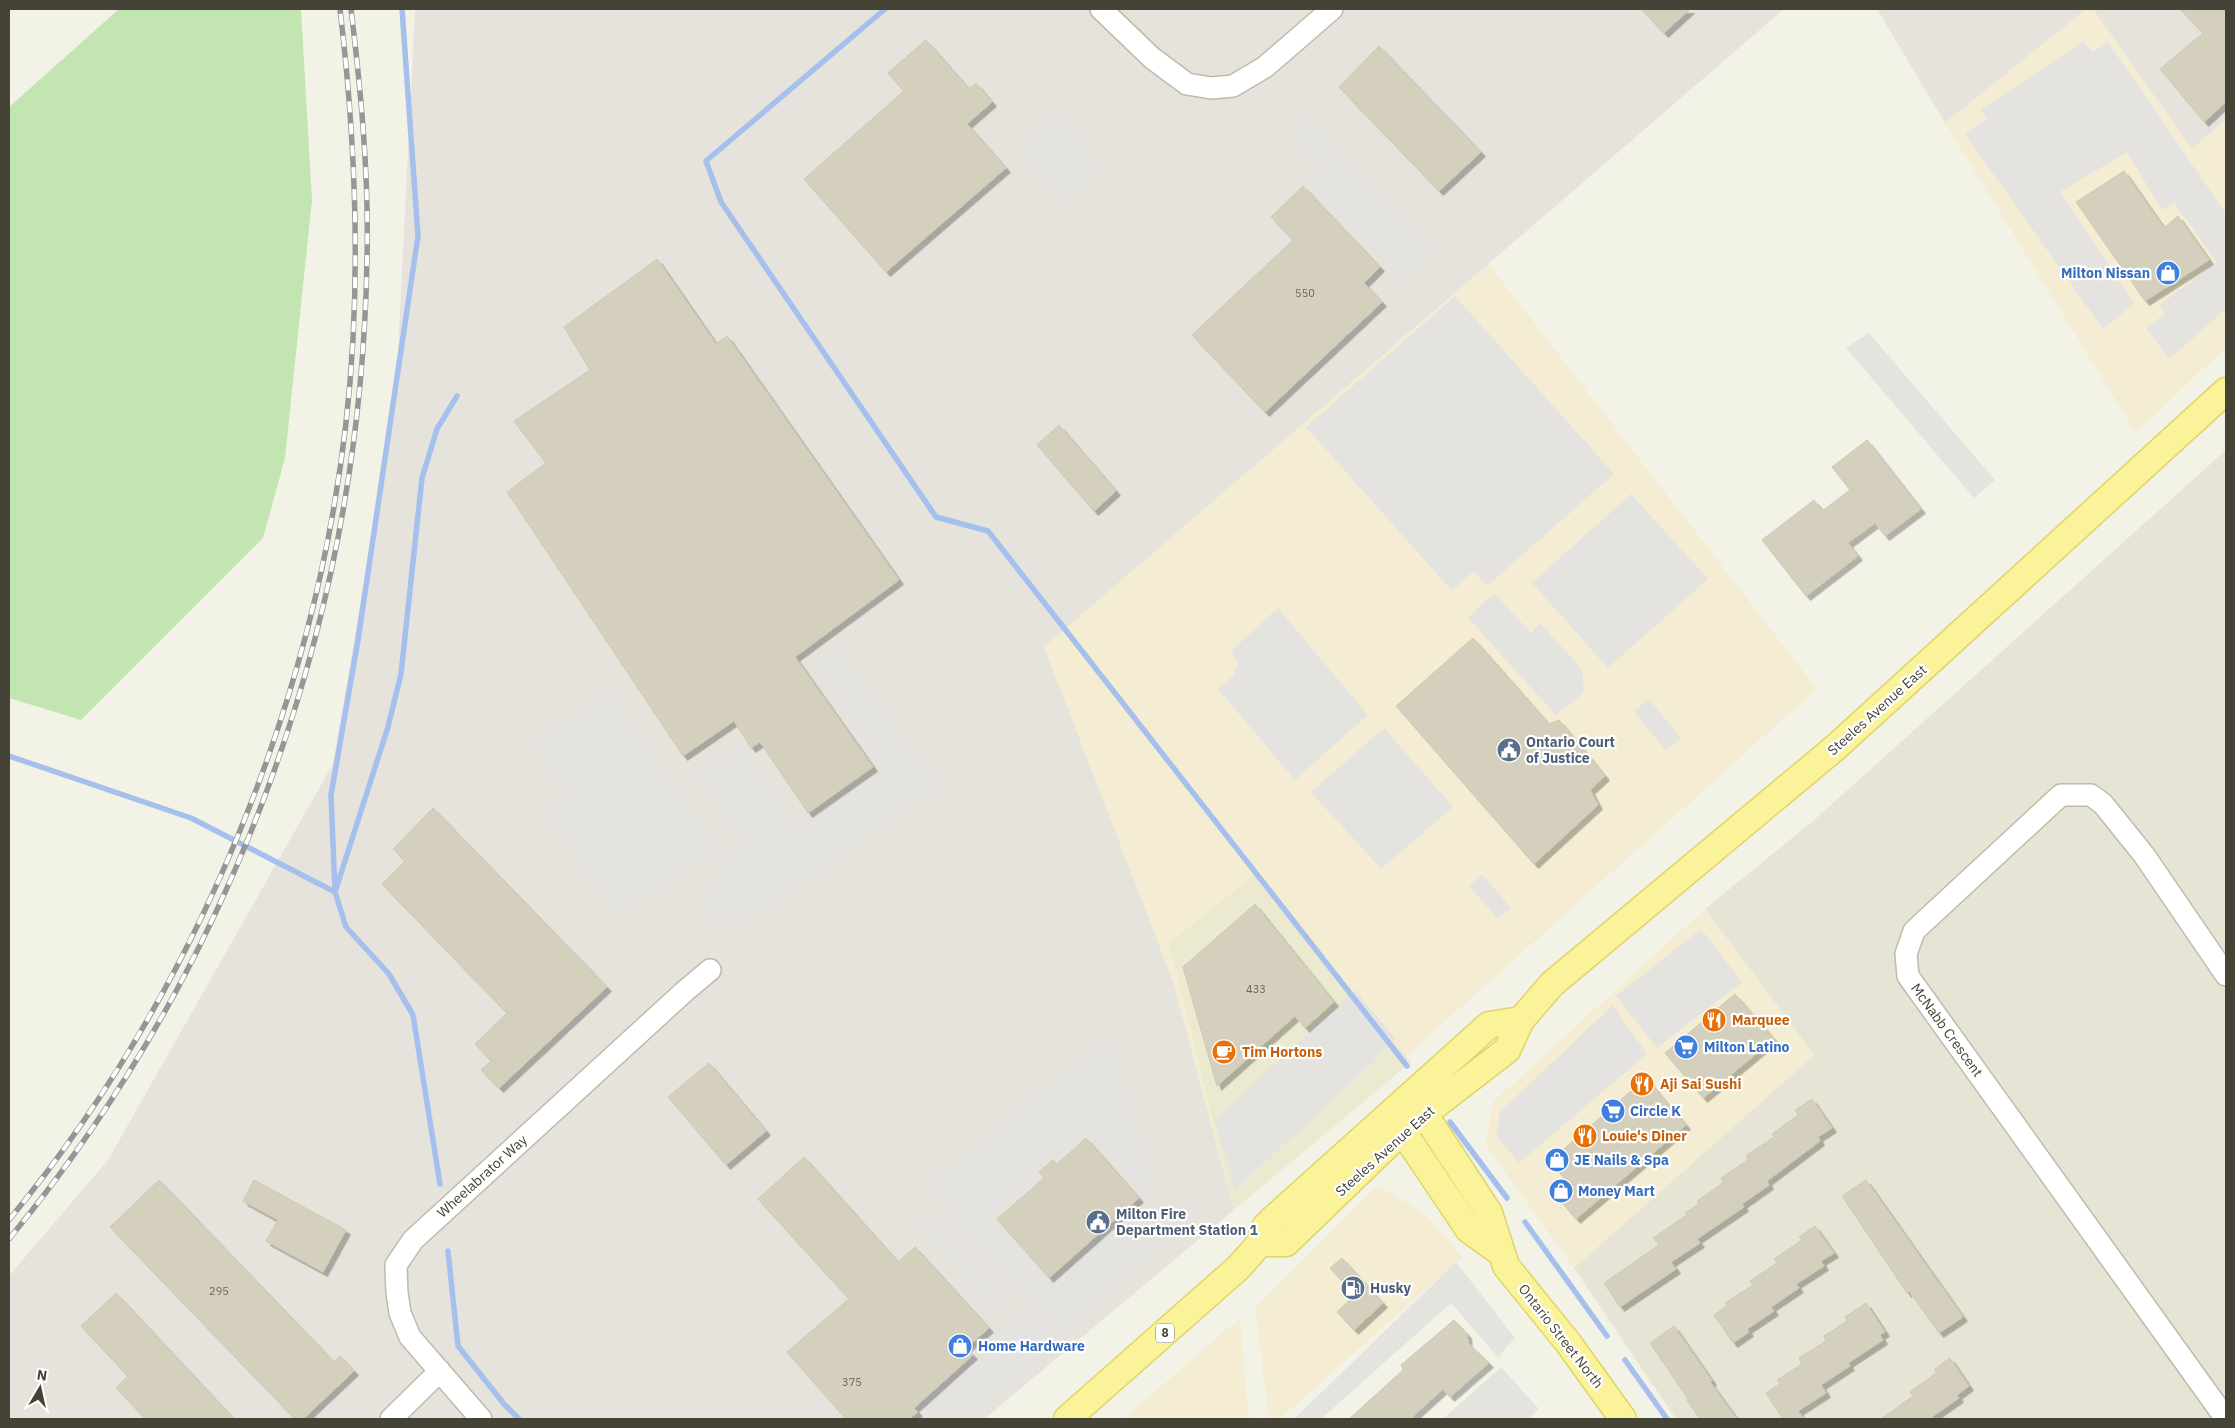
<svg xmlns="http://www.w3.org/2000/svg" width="2235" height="1428" viewBox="0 0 2235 1428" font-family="'IBM Plex Sans',sans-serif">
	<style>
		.residential { fill: #e6e5d5 }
		.commercial { fill: #f4edd3 }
		.industrial { fill: #e5e3dc }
		.education { fill: #ebead1 }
		.green { fill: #c2e5b1 }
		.parking { fill: #e4e3df; fill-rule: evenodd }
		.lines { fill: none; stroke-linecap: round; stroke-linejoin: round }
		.stream { stroke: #a5c0ed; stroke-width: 5.5 }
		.building { fill: #d4d0bd; stroke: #cec9b0; filter: url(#shadow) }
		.minor-casing { stroke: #bebbaa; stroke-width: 24 }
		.major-casing { stroke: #dfd569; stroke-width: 29 }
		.minor { stroke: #fff; stroke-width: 21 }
		.major { stroke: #faf399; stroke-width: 26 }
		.rail-casing { stroke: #969696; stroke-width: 5.5 }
		.rail { stroke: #fff; stroke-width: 4; stroke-dasharray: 11; stroke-linecap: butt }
		.labels { text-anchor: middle; stroke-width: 4.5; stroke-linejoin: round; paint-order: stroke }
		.number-label { font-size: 11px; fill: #696658 }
		.shield { fill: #fff; stroke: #7d7b72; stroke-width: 1 }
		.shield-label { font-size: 12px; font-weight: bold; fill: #454336 }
		.shop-label { font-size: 14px; font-weight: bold; fill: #366cbe; stroke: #fff; text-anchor: start }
		.street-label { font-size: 14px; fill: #454336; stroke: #fff }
		.service-label { font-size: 14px; font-weight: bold; fill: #4e5e75; stroke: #fff; text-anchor: start }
		.food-label { font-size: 14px; font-weight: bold; fill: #c56008; stroke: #fff; text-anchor: start }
	</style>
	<defs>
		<filter id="shadow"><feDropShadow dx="4.5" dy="4.5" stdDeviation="0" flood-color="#0004"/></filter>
	</defs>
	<rect width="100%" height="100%" fill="#f3f2e7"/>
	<path class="residential" d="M2226 450V1419H1676L1574 1268 1814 1055 1705 909 1813 821Z"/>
	<path class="commercial" d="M2086 9H2093L2192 149 2226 119V347L2136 433 1945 123Z
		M1488 263 1817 689 1234 1210 1173 981 1044 647Z
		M1705 909 1814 1055 1574 1268 1486 1146 1493 1102Z
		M1377 1186 1425 1213 1462 1257 1280 1419H1269L1255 1308Z
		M1240 1318 1249 1419H1123Z"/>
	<path class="industrial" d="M415 9H1784L1044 647 1173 981 1234 1210 984 1419H9V1276L108 1160 333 764 396 393Z
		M1877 9H2086L1945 123Z
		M2093 9H2226V119L2192 149Z"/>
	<path class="education" d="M1256 874 1411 1062 1234 1210 1177 972 1168 944Z"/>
	<path class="green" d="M119 9H301L312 200 285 458 263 538 81 720 9 698V107Z"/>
	<path class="parking" d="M2083 42 2093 52 2108 42 2226 214V309L2169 359 2146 328 2165 314 2159 305 2217 262 2174 203 2162 210 2127 152 2060 192 2134 303 2103 329 1965 134 1988 118 1980 110Z
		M1303 111 1436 254 1403 285 1306 181 1322 166 1286 127Z
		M1055 115 1104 167 1065 204 1016 151Z
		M1455 296 1614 474 1487 586 1474 571 1452 591 1306 427Z
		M1869 333 1995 480 1974 498 1846 348Z
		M1631 494 1708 579 1608 668 1532 583Z
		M1494 593 1531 633 1540 623 1582 669 1584 693 1556 715 1468 618Z
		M1278 608 1368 715 1295 780 1218 689 1234 675 1238 664 1231 651Z
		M837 646 940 786 750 920 701 916 722 863 744 847 695 773 741 747 798 828 883 769 814 661Z
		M609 691 718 847 618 917 546 814 570 798 533 744Z
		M1649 699 1681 738 1666 751 1634 711Z
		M1384 728 1453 807 1381 869 1311 792Z
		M1482 874 1511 908 1498 919 1469 886Z
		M1701 929 1742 982 1657 1048 1616 996Z
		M1355 990 1395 1038 1372 1063 1235 1190 1215 1120Z
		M1613 1005 1647 1054 1519 1163 1496 1135 1500 1112Z
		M1108 1034 1168 1242 1060 1335 949 1219 962 1212 931 1183ZM1086 1132 1145 1197 1048 1284 989 1220 1037 1176 1031 1170 1051 1152 1056 1158Z
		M931 1214 1008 1300 993 1313 917 1226Z
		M1456 1262 1515 1338 1498 1357 1451 1303 1321 1419H1294Z
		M1022 1310 1054 1345 975 1419H905Z
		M1501 1367 1539 1409 1528 1419H1443Z"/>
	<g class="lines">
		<path class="stream" d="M885 9 706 161 721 202 936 517 988 531 1407 1066
			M9 756 191 818 335 892 331 795 358 640 418 236 402 9
			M1450 1122 1507 1198
			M440 1184 413 1015 389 974 346 927 335 892 388 727 401 674 422 478 437 429 457 396
			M1525 1222 1607 1336
			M448 1251 458 1346 504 1404 519 1419
			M1625 1360 1667 1419"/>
	</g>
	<path class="building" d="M1641 9H1690L1664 33Z
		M2180 9H2226V102L2204 122 2160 69 2203 33Z
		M926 40 969 89 976 83 992 102 967 124 1006 168 886 272 804 179 904 91 888 73Z
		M1379 46 1481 152 1439 191 1339 87Z
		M2124 171 2164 228 2178 216 2209 260 2145 301 2076 202Z
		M1303 186 1380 267 1364 283 1382 302 1265 412 1192 335 1293 240 1271 217Z
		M657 259 716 344 727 336 899 580 795 657 873 767 808 813 760 742 751 748 734 721 683 756 507 492 546 463 514 421 590 370 564 327Z
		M1059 425 1116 491 1094 511 1037 445Z
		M1867 440 1921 509 1885 536 1875 523 1848 543 1858 556 1806 596 1762 540 1814 500 1822 511 1850 490 1832 467Z
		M1473 638 1549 724 1559 720 1605 776 1590 790 1598 805 1534 864 1396 706Z
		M433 808 607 987 499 1088 481 1070 491 1061 475 1044 507 1013 382 884 405 861 393 849Z
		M1255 904 1334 1002 1305 1028 1295 1016 1217 1086 1183 967Z
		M1735 994 1774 1039 1703 1098 1665 1053Z
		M709 1063 766 1131 726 1165 668 1097Z
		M1646 1078 1686 1125 1576 1219 1551 1190 1564 1178 1550 1161Z
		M1812 1099 1832 1128 1818 1137 1820 1141 1767 1181 1769 1185 1742 1204 1744 1207 1697 1239 1700 1243 1671 1262 1676 1269 1620 1307 1604 1283 1659 1245 1653 1238 1687 1215 1685 1213 1699 1204 1697 1201 1723 1183 1721 1178 1748 1160 1746 1156 1774 1137 1772 1134 1798 1115 1795 1110Z
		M1086 1138 1139 1198 1049 1278 997 1219 1044 1178 1039 1172 1053 1160 1057 1164Z
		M804 1157 898 1262 915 1247 989 1328 966 1348 973 1355 914 1408 918 1412 909 1419H846L787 1352 849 1299 758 1199Z
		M159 1180 334 1362 340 1356 354 1371 303 1419H295L110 1227Z
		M254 1180 346 1230 323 1272 266 1241 278 1220 243 1201Z
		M1866 1180 1963 1317 1939 1333 1909 1291 1907 1293 1842 1196Z
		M1815 1226 1834 1253 1821 1261 1824 1266 1796 1284 1799 1288 1771 1307 1774 1311 1747 1329 1749 1332 1733 1343 1714 1315 1727 1306 1725 1303 1753 1285 1750 1281 1777 1263 1774 1259 1802 1240 1799 1237Z
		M1342 1258 1383 1303 1354 1330 1337 1312 1355 1295 1330 1268Z
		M116 1293 234 1419H146L116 1388 128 1376 81 1326Z
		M1866 1303 1885 1332 1880 1335 1883 1340 1848 1363 1850 1366 1821 1385 1826 1393 1798 1411 1804 1419H1783L1766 1393 1780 1384 1777 1380 1802 1364 1799 1358 1826 1341 1824 1336 1847 1321 1845 1317Z
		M1454 1320 1467 1334 1468 1343 1489 1363 1450 1397 1443 1389 1410 1419H1349L1403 1370 1401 1365Z
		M1674 1326 1712 1381 1710 1382 1737 1419H1700L1687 1400 1688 1399 1650 1343Z
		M1950 1358 1969 1386 1957 1395 1959 1398 1929 1419H1881L1913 1396 1910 1392 1936 1373 1935 1369Z"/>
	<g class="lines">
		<defs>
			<path id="minor" d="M1101 9 1152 58 1187 84 1211 88 1233 86 1265 67 1332 9
				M391 1419 440 1371
				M481 1419 410 1337 400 1313 397 1293 396 1265 413 1240 685 991 710 970
				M2226 1419 1908 976 1906 954 1914 931 2061 795H2091L2103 804 2144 855 2226 975"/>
			<path id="major" d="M1415 1100 1489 1213 1506 1266 1569 1344 1623 1419
				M1393 1117 1469 1230 1500 1252
				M1260 1243H1286L1402 1131 1507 1050 1521 1020 1552 984 1836 747 2226 391
				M1067 1419 1239 1267 1260 1243 1265 1227 1272 1220 1489 1025 1521 1020"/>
		</defs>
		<use href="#minor" class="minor-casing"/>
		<use href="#major" class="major-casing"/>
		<use href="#minor" class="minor"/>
		<use href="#major" class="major"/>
		<defs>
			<path id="rail" d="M9 1220C209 977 336 654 353 339 359 228 353 119 340 9
				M9 1239C236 964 361 616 367 259 369 175 361 92 351 9"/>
		</defs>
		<use href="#rail" class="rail-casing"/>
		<use href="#rail" class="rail"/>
	</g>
	<defs>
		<symbol id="shop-disc" viewBox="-11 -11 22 22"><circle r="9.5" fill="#3f7fe0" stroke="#fff"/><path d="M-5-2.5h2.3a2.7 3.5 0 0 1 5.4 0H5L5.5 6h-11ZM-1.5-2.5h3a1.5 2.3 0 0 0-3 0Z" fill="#fff"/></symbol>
		<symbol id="civic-disc" viewBox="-11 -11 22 22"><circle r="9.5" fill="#5c6f8a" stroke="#fff"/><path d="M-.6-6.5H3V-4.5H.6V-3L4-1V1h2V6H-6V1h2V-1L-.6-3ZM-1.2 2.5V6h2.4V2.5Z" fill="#fff"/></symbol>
		<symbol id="restaurant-disc" viewBox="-11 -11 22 22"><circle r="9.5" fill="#e8710a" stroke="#fff"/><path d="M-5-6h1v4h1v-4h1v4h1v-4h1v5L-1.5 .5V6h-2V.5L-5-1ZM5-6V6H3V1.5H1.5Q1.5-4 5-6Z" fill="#fff"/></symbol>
		<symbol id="supermarket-disc" viewBox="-11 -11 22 22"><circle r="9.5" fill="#3f7fe0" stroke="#fff"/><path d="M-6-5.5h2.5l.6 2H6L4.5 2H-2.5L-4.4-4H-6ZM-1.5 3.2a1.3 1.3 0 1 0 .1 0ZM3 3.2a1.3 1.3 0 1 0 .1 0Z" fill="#fff"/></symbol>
		<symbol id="cafe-disc" viewBox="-11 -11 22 22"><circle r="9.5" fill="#e8710a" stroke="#fff"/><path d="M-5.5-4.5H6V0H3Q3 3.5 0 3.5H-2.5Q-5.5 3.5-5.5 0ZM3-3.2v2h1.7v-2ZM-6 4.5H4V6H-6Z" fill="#fff"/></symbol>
		<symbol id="fuel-disc" viewBox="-11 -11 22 22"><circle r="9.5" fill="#5c6f8a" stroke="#fff"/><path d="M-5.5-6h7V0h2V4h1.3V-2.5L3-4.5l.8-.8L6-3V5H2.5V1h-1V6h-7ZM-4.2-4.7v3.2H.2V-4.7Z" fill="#fff"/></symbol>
	</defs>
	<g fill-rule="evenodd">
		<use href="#shop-disc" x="2154" y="259" width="28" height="28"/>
		<use href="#civic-disc" x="1495" y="736" width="28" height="28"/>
		<use href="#restaurant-disc" x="1700" y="1006" width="28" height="28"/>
		<use href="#supermarket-disc" x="1672" y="1033" width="28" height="28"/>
		<use href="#cafe-disc" x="1210" y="1038" width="28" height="28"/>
		<use href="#restaurant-disc" x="1628" y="1070" width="28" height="28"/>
		<use href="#supermarket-disc" x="1599" y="1097" width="28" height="28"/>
		<use href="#restaurant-disc" x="1571" y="1122" width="28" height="28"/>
		<use href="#shop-disc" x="1543" y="1146" width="28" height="28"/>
		<use href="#shop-disc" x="1547" y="1177" width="28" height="28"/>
		<use href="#civic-disc" x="1084" y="1208" width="28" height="28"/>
		<use href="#fuel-disc" x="1339" y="1274" width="28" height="28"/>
		<use href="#shop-disc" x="946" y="1332" width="28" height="28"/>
	</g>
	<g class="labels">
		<g class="number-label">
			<text x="1305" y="297">550</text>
			<text x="1256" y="993">433</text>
			<text x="219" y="1295">295</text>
			<text x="852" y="1386">375</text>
		</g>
		<rect class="shield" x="1156" y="1323.5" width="18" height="19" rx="4"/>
		<g class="shield-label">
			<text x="1165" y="1337">8</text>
		</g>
		<g class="shop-label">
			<text x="2150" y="278" text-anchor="end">Milton Nissan</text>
			<text x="1704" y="1052">Milton Latino</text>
			<text x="1630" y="1116">Circle K</text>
			<text x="1574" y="1165">JE Nails &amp; Spa</text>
			<text x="1578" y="1196">Money Mart</text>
			<text x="978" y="1351">Home Hardware</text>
		</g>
		<g class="street-label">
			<text transform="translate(1877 710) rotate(-42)" y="5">Steeles Avenue East</text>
			<text transform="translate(1947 1030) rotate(54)" y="5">McNabb Crescent</text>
			<text transform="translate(1385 1151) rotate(-42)" y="5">Steeles Avenue East</text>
			<text transform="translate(482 1176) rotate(-42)" y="5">Wheelabrator Way</text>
			<text transform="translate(1561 1336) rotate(52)" y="5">Ontario Street North</text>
		</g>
		<g class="service-label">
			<text x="1526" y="747">Ontario Court<tspan x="1526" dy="16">of Justice</tspan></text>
			<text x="1116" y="1219">Milton Fire<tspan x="1116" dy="16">Department Station 1</tspan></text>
			<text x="1370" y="1293">Husky</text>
		</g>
		<g class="food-label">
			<text x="1732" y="1025">Marquee</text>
			<text x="1242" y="1057">Tim Hortons</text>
			<text x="1660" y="1089">Aji Sai Sushi</text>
			<text x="1602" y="1141">Louie's Diner</text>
		</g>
	</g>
	<rect width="2235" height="1428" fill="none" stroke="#454336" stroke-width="20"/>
	<g transform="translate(40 1388) rotate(9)" stroke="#ffffff" stroke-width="4" paint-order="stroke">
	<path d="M0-4L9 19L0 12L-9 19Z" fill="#454336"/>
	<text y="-8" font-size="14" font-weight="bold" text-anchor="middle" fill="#454336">N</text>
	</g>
</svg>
